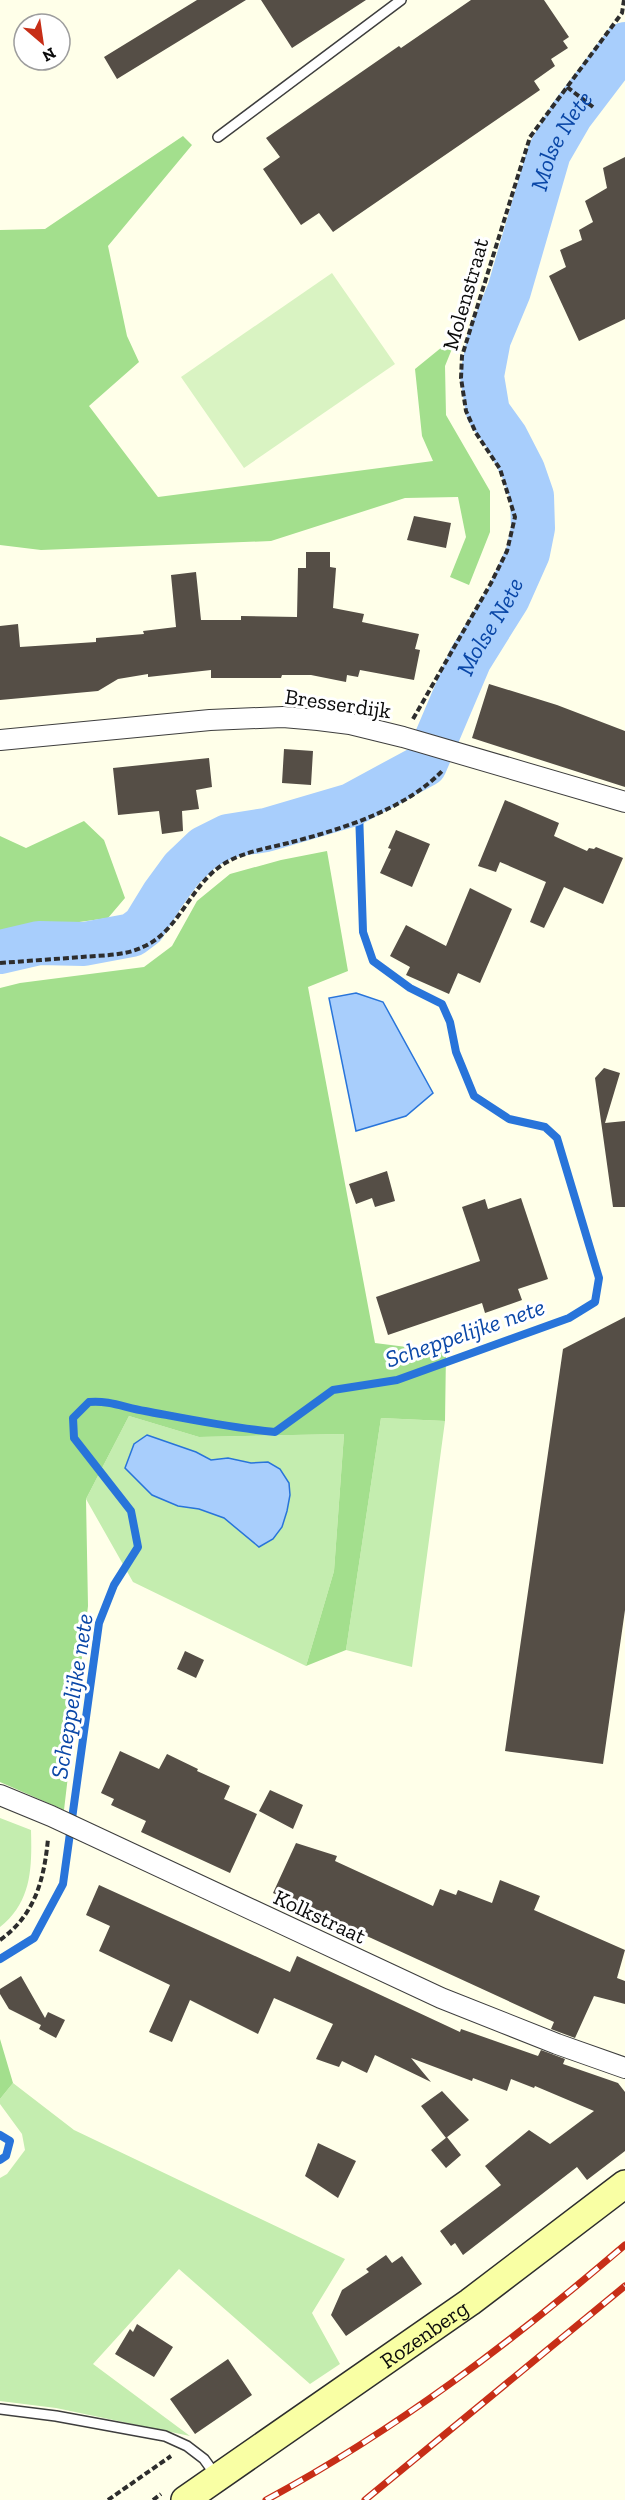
<svg xmlns="http://www.w3.org/2000/svg" width="625" height="2500" viewBox="0 0 625 2500" font-family="'Zilla Slab',serif">
	<style>
		.green { fill: #c4edaf }
		.forest { fill: #a3df8d }
		.pitch { fill: #d9f3c2 }
		.water { fill: #a8cefc; stroke: #2874da; stroke-width: 1.5 }
		.lines { fill: none; stroke-linecap: round; stroke-linejoin: round }
		.stream { stroke: #2874da; stroke-width: 8 }
		.river { stroke: #a8cefc; stroke-width: 44 }
		.building { fill: #554e46 }
		.lane-casing { stroke: #3e3e3e; stroke-width: 12 }
		.street-casing { stroke: #3e3e3e; stroke-width: 22 }
		.secondary-casing { stroke: #2d2d2d; stroke-width: 30 }
		.path { stroke: #2d2d2d; stroke-width: 4; stroke-dasharray: 6 3; stroke-linecap: butt }
		.lane { stroke: #fff; stroke-width: 9 }
		.street { stroke: #fff; stroke-width: 20 }
		.secondary { stroke: #f9ffa4; stroke-width: 27 }
		.rail-casing { stroke: #c72e17; stroke-width: 7 }
		.rail { stroke: #fff; stroke-width: 4.5; stroke-dasharray: 14; stroke-linecap: butt }
		.labels { text-anchor: middle; stroke-width: 6; stroke-linejoin: round; paint-order: stroke }
		.street-label { font-size: 22px; fill: #0b0b0b; stroke: #fff }
		.water-label { font-size: 24px; font-style: italic; fill: #0a47a7; stroke: #fff }
	</style>
	<rect width="100%" height="100%" fill="#ffffe9"/>
	<path class="green" d="M129 1416 199 1437 344 1434 334 1571 306 1666 133 1582 86 1499Z
		M381 1418 445 1421 412 1667 346 1650Z
		M0 1818 31 1830C32 1867 32 1902 0 1927Z
		M13 2083 74 2130 345 2259 312 2313 340 2364 310 2384 179 2269 93 2364 190 2436 56 2408 0 2401V2178L7 2174 25 2150 22 2134 0 2104V2099Z"/>
	<path class="forest" d="M183 136 192 145 108 246 127 336 139 362 89 406 158 497 433 461 422 436 415 369 458 334 445 366 446 415 490 491V532L469 585 450 577 466 537 458 497 405 498 271 541 41 550 0 545V230L45 229Z
		M84 821 104 840 125 898 108 918 0 933V836L26 848Z
		M327 851 348 971 308 987 375 1343 446 1352 445 1421 381 1418 346 1650 306 1666 334 1571 344 1434 199 1437 129 1416 86 1499 88 1606 64 1810 0 1782V988L20 983 144 967 172 946 197 901 230 874 281 860Z
		M0 2039 13 2083 0 2099Z"/>
	<path class="pitch" d="M332 273 395 364 244 468 181 377Z"/>
	<path class="water" d="M356 993 383 1002 433 1093 406 1116 356 1131 329 998Z
		M147 1435 196 1452 211 1460 228 1458 251 1463 268 1462 280 1469 289 1483 290 1495 287 1511 282 1527 273 1539 259 1547 224 1518 199 1509 178 1506 152 1495 125 1468 134 1444Z"/>
	<g class="lines">
		<path class="stream" d="M0 1959 34 1938 63 1884 99 1623 114 1585 138 1547 131 1511 74 1438 73 1418 89 1402C109 1400 126 1408 145 1411 188 1419 231 1428 275 1432L333 1390 397 1380 569 1318 595 1302 599 1278 557 1138 545 1127 509 1119 474 1096 456 1052 450 1022 442 1004 410 988 373 961 363 932 359 811 356 802
			M0 2135 10 2141 6 2156 0 2160"/>
		<path class="river" id="s1" d="M0 952 39 943 84 944 132 935 144 926 163 895 182 869 204 848 228 836 266 830 351 805 425 765 470 659 508 598 528 553 533 528 532 496 523 470 506 437 488 412 482 376 489 339 509 291 549 153 571 115 625 44"/>
	</g>
	<path class="building" d="M197 0H246L117 79 104 57Z
		M261 0H366L292 48Z
		M471 0H544L569 37 563 41 568 48 551 59 555 66 534 81 540 90 333 232 319 213 301 225 263 169 280 157 266 138 399 46 401 48Z
		M625 157V319L579 341 549 276 566 267 560 250 582 240 579 230 593 222 585 201 607 188 603 168Z
		M414 516 451 523 446 548 407 540Z
		M306 552H330V567L336 568 333 608 364 614 362 622 419 634 415 649 420 650 414 680 360 670 358 677 347 675 346 682 311 675H282L281 678H211V670L148 677V674L118 679 98 691 0 700V626L18 624 20 647 96 642V638L144 634 143 631 176 627 171 575 196 572 201 620H241V616L297 617 298 568H306Z
		M489 684 557 705 625 731V787L472 738Z
		M284 749 313 751 311 785 282 783Z
		M209 758 212 787 196 790 199 809 182 811 183 831 162 834 159 811 118 815 113 768Z
		M505 800 559 823 554 836 587 851 589 848 594 849 596 847 623 858 603 904 564 887 544 928 530 922 546 882 500 862 496 872 478 866Z
		M396 830 430 844 412 887 380 873 391 849 388 848Z
		M470 888 512 909 480 983 458 973 449 994 406 975 410 967 390 956 406 925 446 946Z
		M604 1068 620 1073 605 1123 625 1121V1207H613L595 1078Z
		M387 1171 395 1201 375 1207 372 1198 356 1204 349 1184Z
		M521 1198 548 1279 518 1289 522 1300 485 1313 482 1303 388 1335 376 1297 480 1261 462 1207 485 1199 488 1209Z
		M625 1317V1610L603 1764 505 1751 563 1349Z
		M185 1651 204 1660 196 1678 177 1669Z
		M120 1751 159 1769 167 1754 198 1769 197 1771 230 1786 224 1799 257 1814 230 1873 141 1832 146 1821 111 1805 114 1799 101 1793Z
		M270 1790 303 1805 293 1829 259 1811Z
		M296 1843 337 1856 335 1861 433 1906 440 1889 456 1895 458 1890 492 1903 500 1880 540 1896 534 1910 625 1950 617 1978 625 1981V2004L594 1996 575 2038 551 2029 554 2022 273 1893Z
		M99 1885 290 1972 297 1956 460 2032 461 2029 538 2056 541 2050 565 2059 563 2064 618 2083 625 2092V2151L587 2180 577 2167 463 2255 455 2243 451 2246 440 2231 501 2185 485 2166 529 2130 550 2144 594 2111 535 2086 534 2088 511 2079 507 2091 473 2078 472 2081 411 2058 431 2082 375 2055 367 2073 342 2061 339 2067 316 2059 333 2024 274 1998 258 2034 190 2000 172 2042 149 2032 170 1985 99 1951 110 1926 86 1915Z
		M21 1976 45 2018 48 2012 65 2020 56 2038 39 2029 41 2025 9 2009 0 1994V1989Z
		M442 2091 469 2120 446 2138 421 2106Z
		M447 2137 461 2155 446 2168 431 2150Z
		M318 2143 356 2161 338 2198 305 2176Z
		M386 2255 392 2263 402 2256 422 2284 346 2336 331 2315 342 2290 369 2272 366 2269Z
		M137 2324 173 2347 154 2377 115 2354 130 2329 133 2332Z
		M228 2359 252 2395 195 2434 170 2399Z"/>
	<g class="lines">
		<defs>
			<path id="lane" d="M218 137 401 0
				M0 2409 56 2416 165 2436 187 2446 204 2459 217 2477"/>
			<path id="street" d="M0 740 210 720 283 717 318 720 350 724 403 737 625 802
				M0 1795 51 1816 441 1998 557 2044 625 2068"/>
			<g id="secondary">
				<path id="s2" d="M185 2500 470 2302 625 2184"/>
			</g>
		</defs>
		<use href="#lane" class="lane-casing"/>
		<use href="#street" class="street-casing"/>
		<use href="#secondary" class="secondary-casing"/>
		<path class="path" d="M567 87 593 107
			M413 719 491 583 507 551 515 517 500 469 476 433 466 411 461 378 462 356 530 137 622 13 624 0
			M0 963C27 961 55 959 82 957 103 955 126 956 145 946 181 929 191 882 227 862 246 851 270 848 292 842 342 829 407 809 443 770
			M0 1940C35 1915 44 1880 48 1839
			M108 2500 171 2456
			M153 2500 161 2494"/>
		<use href="#lane" class="lane"/>
		<use href="#street" class="street"/>
		<use href="#secondary" class="secondary"/>
		<defs>
			<path id="rail" d="M266 2500C396 2430 513 2341 625 2245
				M365 2500 625 2286"/>
		</defs>
		<use href="#rail" class="rail-casing"/>
		<use href="#rail" class="rail"/>
	</g>
	<g class="labels">
		<g class="street-label">
			<text transform="translate(465 294) rotate(-74)" y="8">Molenstraat</text>
			<text transform="translate(338 703) rotate(8)" y="8">Bresserdijk</text>
			<text transform="translate(320 1916) rotate(25)" y="8">Kolkstraat</text>
			<text dy="8" stroke="none"><textPath href="#s2" startOffset="291">Rozenberg</textPath></text>
		</g>
		<g class="water-label">
			<text dy="8" stroke="none"><textPath href="#s1" startOffset="1161">Molse Nete</textPath></text>
			<text dy="8" stroke="none"><textPath href="#s1" startOffset="639">Molse Nete</textPath></text>
			<text transform="translate(465 1333) rotate(-19)" y="8">Scheppelijke nete</text>
			<text transform="translate(72 1696) rotate(-81)" y="8">Scheppelijke nete</text>
		</g>
	</g>
	<g transform="translate(42 42) rotate(151)"><circle r="28" fill="#ffffff" stroke="#9d9d9d" stroke-width="1.5"/>
	<path d="M0-4.5L10 22L0 15L-10 22Z" fill="#c72e17"/>
	<text y="-9" font-size="16" font-weight="bold" text-anchor="middle" fill="#0b0b0b">N</text>
	</g>
</svg>
